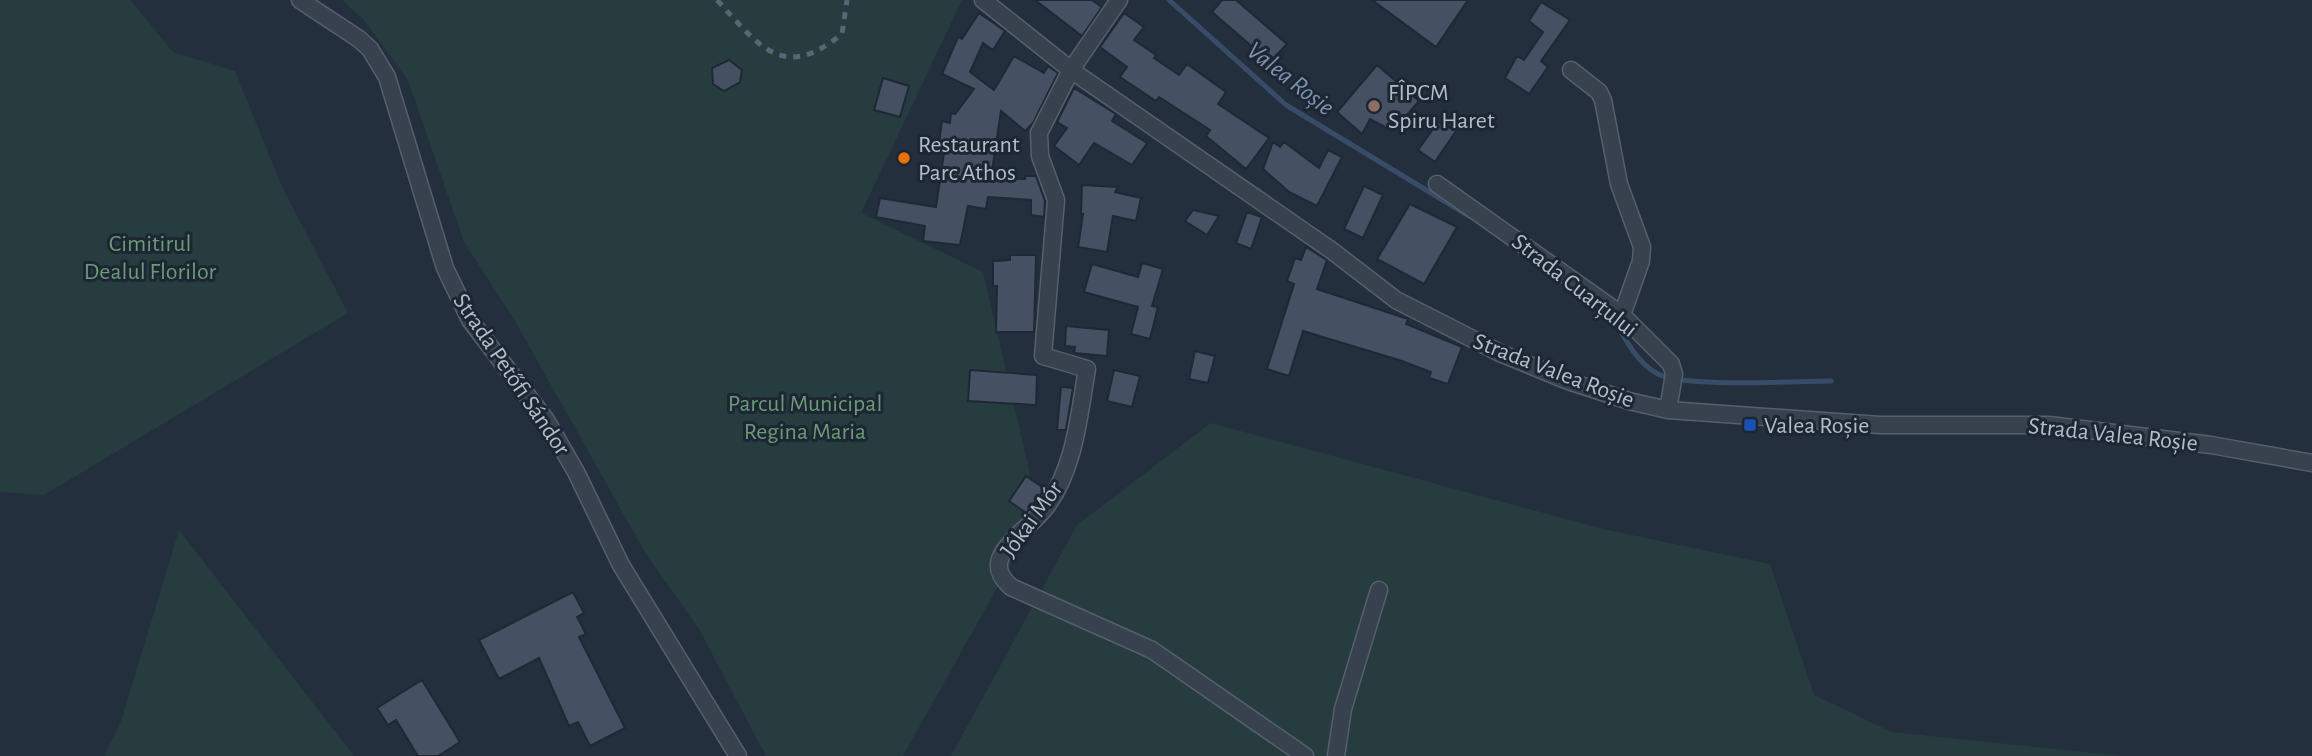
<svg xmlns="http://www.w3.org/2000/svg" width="2312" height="756" viewBox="0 0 2312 756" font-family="'Alegreya Sans',sans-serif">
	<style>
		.green { fill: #263c3f }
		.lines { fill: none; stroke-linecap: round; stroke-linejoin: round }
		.stream { stroke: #394c67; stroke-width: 5 }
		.building { fill: #455162; stroke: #1f2835; stroke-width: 2 }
		.minor-casing { stroke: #565f6c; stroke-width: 19 }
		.minor { stroke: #38414e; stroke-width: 16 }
		.rail { stroke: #5a6575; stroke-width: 5; stroke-dasharray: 7 7; stroke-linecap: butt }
		.education-dot { fill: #8d6e63; stroke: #1d2633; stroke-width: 2.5 }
		.food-dot { fill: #e8710a; stroke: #1d2633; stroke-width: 2.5 }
		.transit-dot { fill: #1a4fb4; stroke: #1d2633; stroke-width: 2.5 }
		.labels { text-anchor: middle; stroke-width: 6; stroke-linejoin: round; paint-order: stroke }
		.poi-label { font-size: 24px; fill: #b4bcc9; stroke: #1d2633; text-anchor: start }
		.park-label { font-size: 24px; fill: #6b9a76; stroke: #1d2633 }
		.street-label { font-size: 24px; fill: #b4bcc9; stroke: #1d2633 }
		.water-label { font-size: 26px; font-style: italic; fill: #7c92b1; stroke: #1d2633 }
	</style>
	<rect width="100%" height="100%" fill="#242f3e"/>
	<path class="green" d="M0 0H130L173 52 235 71 283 189 348 313 44 495 0 492Z
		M342 0H962L861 213 983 272 1031 478 1011 563 903 756H766L699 629 646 554 515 321 464 242 408 80 364 20Z
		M1211 423 1603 529 1770 564 1814 695 1892 732 2122 756H951L1077 525Z
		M179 530 354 756H104L121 721Z"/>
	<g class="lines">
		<path class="stream" d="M1169 0 1286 105 1469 216
			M1612 315C1623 335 1636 363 1658 374 1686 388 1794 381 1831 381"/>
	</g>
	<path class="building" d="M1035 0H1092L1102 7 1082 36Z
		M1222 0H1236L1287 44 1270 62 1212 12Z
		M1372 0H1468L1436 47Z
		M1541 2 1570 20 1541 61 1548 67 1529 94 1505 78 1517 56 1524 60 1543 32 1529 21Z
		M979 13 1005 31 993 50 983 43 970 72 994 90 1014 56 1044 73 1048 66 1058 73 1033 123 1025 131 1001 111 991 178 1025 179V176H1036L1045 201 1044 217 1031 215V200L988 197 986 209 968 206 960 245 923 241 925 226 876 217 880 198 936 207 944 153 938 152 942 121 950 123 951 113 955 114 974 89 942 74 958 37 962 39Z
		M1124 13 1144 27 1134 40 1156 55 1154 58 1179 75 1187 64 1226 92 1218 104 1269 138 1246 169 1206 136 1210 130 1159 97 1156 101 1120 77 1127 67 1100 47Z
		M729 60 742 70 740 82 724 91 713 84 712 68Z
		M1377 65 1419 101 1393 131 1370 119 1362 134 1337 112Z
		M883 78 909 86 900 117 874 110Z
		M1074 88 1116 114 1112 121 1147 143 1132 165 1094 143 1079 165 1054 146 1067 128 1057 122Z
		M1438 122 1456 131 1435 162 1418 150Z
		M1273 142 1280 147 1284 142 1319 168 1328 150 1342 157 1317 206 1289 192 1263 169Z
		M1082 185 1118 187 1115 192 1141 198 1136 221 1113 216 1107 252 1078 247 1083 214H1081Z
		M1364 186 1383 195 1363 238 1344 229Z
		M1410 204 1457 227 1424 284 1377 259Z
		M1193 210 1219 216 1207 235 1185 221Z
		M1247 212 1262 217 1251 249 1236 243Z
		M1306 247 1327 260 1317 289 1408 319 1406 324 1462 347 1448 384 1429 378 1431 372 1402 361 1303 331 1289 376 1267 369 1294 284 1287 281 1295 258 1301 260Z
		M1010 255H1036L1034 332H996L997 286H993V261L1010 260Z
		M1142 263 1163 269 1152 306 1158 307 1150 339 1131 334 1138 307 1084 292 1092 264 1138 277Z
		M1066 326 1109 330 1107 356 1074 353 1075 347 1065 346Z
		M1195 351 1215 356 1208 383 1189 379Z
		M970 370 1037 375 1036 405 968 401Z
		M1114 370 1140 376 1132 407 1107 401Z
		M1061 387 1073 388 1066 430H1057Z
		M1026 476 1045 489 1026 513 1009 501Z
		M573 592 584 613 577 617 586 634 579 637 625 728 590 746 578 722 569 726 539 658 499 679 479 640Z
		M422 680 460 742 438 756H418L396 720 388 725 377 708Z"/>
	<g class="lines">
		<defs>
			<path id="minor" d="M300 0 359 39 370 49 387 77 445 268 470 320 546 420 576 472 621 565 738 756
				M983 0 1071 70 1331 250 1396 300 1500 353 1568 381 1629 401 1668 410 1880 425H2049L2211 445 2312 463
				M1119 0 1071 70 1039 133 1040 156 1056 200 1043 356 1087 369C1079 415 1075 468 1046 507 1033 524 1008 539 1000 559 996 570 1003 580 1011 587L1152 650 1305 756
				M1571 70 1599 92 1603 100 1619 184 1642 247 1641 261 1622 315
				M1437 184 1622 315 1671 364 1674 374 1668 410
				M1336 756 1343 709 1379 590"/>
		</defs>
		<use href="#minor" class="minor-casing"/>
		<use href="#minor" class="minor"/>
		<path class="rail" d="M717 0C760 47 783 82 842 34L847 0"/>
	</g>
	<circle class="education-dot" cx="1374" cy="106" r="7"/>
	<circle class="food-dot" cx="904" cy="158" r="7"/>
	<rect class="transit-dot" x="1743" y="418" width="14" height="14" rx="3.5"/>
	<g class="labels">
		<g class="poi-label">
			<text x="1388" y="100">FÎPCM<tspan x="1388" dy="28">Spiru Haret</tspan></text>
			<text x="918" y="152">Restaurant<tspan x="918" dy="28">Parc Athos</tspan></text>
			<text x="1764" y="433">Valea Roșie</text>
		</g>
		<g class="park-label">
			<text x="150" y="251">Cimitirul<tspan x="150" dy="28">Dealul Florilor</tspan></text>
			<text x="805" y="411">Parcul Municipal<tspan x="805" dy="28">Regina Maria</tspan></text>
		</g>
		<g class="street-label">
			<text transform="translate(1575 285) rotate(38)" y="8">Strada Cuarțului</text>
			<text transform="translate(1554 370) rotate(21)" y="8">Strada Valea Roșie</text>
			<text transform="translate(512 374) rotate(56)" y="8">Strada Petőfi Sándor</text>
			<text transform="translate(2113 434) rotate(6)" y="8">Strada Valea Roșie</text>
			<text transform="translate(1031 519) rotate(-54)" y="8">Jókai Mór</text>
		</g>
		<g class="water-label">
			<text transform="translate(1291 78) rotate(38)" y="9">Valea Roșie</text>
		</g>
	</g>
</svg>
